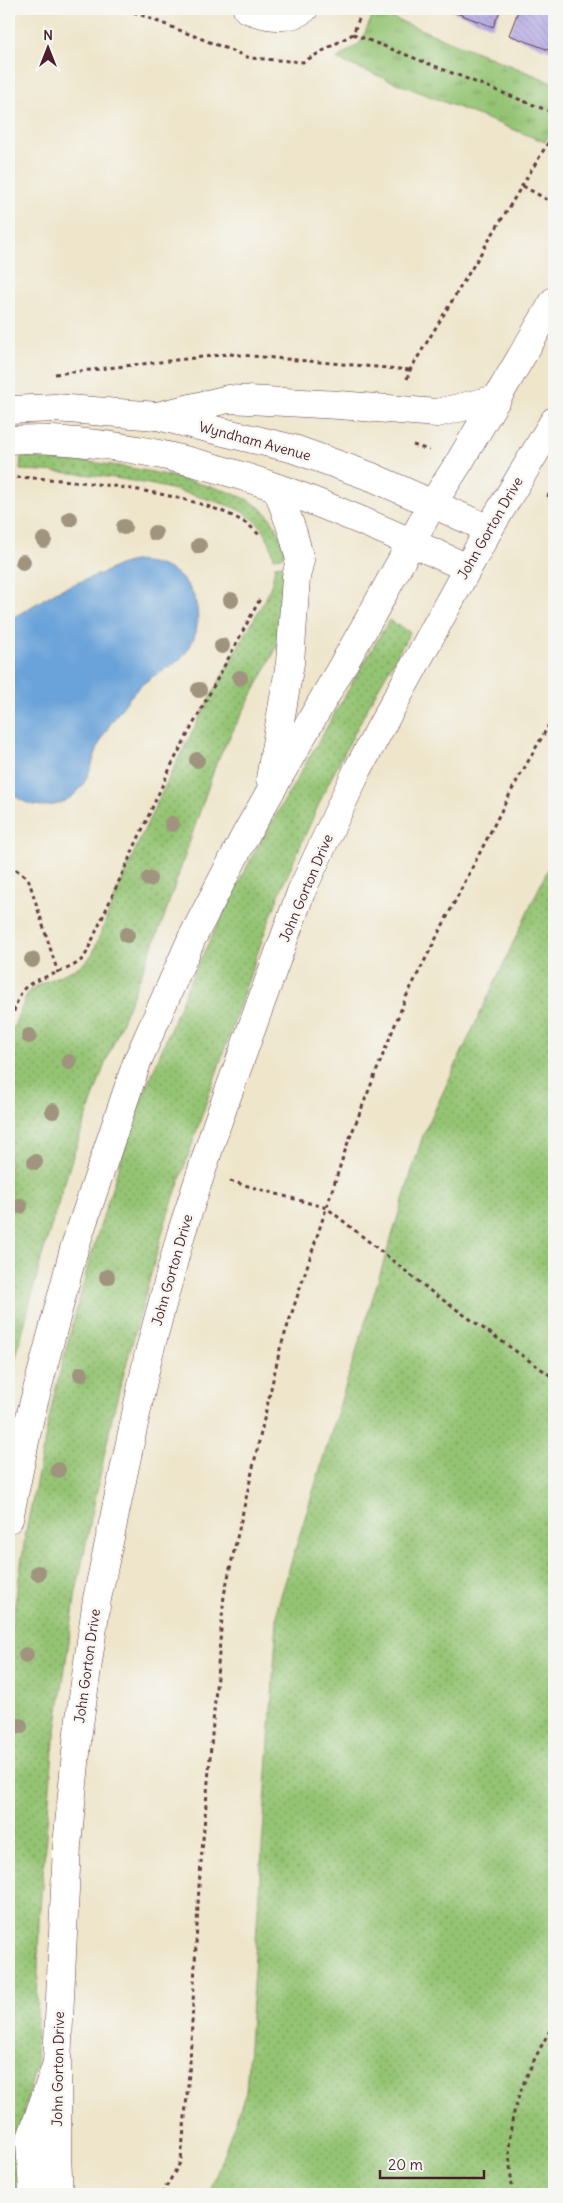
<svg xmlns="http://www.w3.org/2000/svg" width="563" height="2203" viewBox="0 0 563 2203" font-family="Delius,sans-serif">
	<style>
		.grass { fill: url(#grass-dots); stroke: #6f724f }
		.park { fill: url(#park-tufts); stroke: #6f724f }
		.water { fill: #6aa3d9; stroke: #5a6182 }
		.building { fill: url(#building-back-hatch) }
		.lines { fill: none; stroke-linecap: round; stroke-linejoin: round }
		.street-casing { stroke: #633d43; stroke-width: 29 }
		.secondary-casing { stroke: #633d43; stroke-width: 29 }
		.primary-casing { stroke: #633d43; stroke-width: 29 }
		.path { stroke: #633d43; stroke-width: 3; stroke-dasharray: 4 4; stroke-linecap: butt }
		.street { stroke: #fff; stroke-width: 28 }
		.secondary { stroke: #fff; stroke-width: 28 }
		.primary { stroke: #fff; stroke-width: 28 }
		.tree { fill: #a0947f }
		.labels { text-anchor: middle; stroke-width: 5; stroke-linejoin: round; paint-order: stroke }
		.street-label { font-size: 14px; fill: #4a1f2b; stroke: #f6f6f2 }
	</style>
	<defs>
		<pattern id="grass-dots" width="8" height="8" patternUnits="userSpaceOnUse" patternTransform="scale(1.25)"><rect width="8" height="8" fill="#94c473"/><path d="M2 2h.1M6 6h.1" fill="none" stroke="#7b9f5f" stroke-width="1.8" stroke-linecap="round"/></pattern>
		<pattern id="park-tufts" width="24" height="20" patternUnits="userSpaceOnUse" patternTransform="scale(1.25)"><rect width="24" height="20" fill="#94c473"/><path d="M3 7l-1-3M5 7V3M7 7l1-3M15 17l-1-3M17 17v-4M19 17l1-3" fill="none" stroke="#7b9f5f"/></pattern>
		<pattern id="building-back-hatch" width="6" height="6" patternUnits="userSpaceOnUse" patternTransform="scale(1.25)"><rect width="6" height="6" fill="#b1a6e5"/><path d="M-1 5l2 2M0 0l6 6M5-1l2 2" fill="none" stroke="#9287ba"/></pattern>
	</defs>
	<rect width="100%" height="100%" fill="#f6f6f2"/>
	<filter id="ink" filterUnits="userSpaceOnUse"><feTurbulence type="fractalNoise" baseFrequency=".02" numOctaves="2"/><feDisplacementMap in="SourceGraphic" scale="10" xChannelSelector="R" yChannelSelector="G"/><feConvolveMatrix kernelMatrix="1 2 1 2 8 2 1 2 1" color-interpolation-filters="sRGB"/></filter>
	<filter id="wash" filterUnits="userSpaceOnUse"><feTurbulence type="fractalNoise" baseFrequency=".0096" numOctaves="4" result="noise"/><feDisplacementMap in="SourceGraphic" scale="20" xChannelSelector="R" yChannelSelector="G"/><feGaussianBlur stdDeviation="1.12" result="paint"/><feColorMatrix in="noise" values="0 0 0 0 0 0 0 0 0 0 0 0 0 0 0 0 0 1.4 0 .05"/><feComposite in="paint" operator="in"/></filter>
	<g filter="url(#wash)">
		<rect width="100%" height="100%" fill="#eee5ca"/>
		<path class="grass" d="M21 456C83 460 144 467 204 485 224 490 244 495 260 508 275 519 280 536 286 553L281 557 274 558C271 542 263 525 249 516 235 506 217 502 200 497 141 479 81 472 20 470Z
			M281 565 288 568 283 630 276 649 217 761 163 920 103 1069 72 1159 42 1256 9 1384V1038L28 992 38 985 75 969 87 961 93 953C139 830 200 711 266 598L272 583 275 566Z
			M389 620 410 632 371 701 327 786 282 887 263 937 165 1223 113 1413 76 1592 53 1751 39 1921 36 2064 22 2123 24 2194H9V1644L26 1531 54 1395 89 1262 117 1172 143 1096 192 976 254 853Z
			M554 856V2194H209L246 2092 278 1605 423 1135Z"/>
		<path class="park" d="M375 11 554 83V126L545 142 336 59 360 43Z"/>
		<path class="water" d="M133 561C156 562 175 567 189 587 204 610 199 642 179 660 168 669 154 674 144 683 133 691 114 718 106 731 91 753 93 785 68 799 49 811 25 807 9 791V620L59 590 105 572 119 565Z"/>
		<g id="blocks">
			<path class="building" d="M446 9H501L493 27Z
				M519 9H554V52L509 35Z"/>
		</g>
	</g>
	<g filter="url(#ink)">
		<use href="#blocks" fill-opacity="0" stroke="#633d43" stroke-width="1"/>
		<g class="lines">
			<defs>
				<path id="street" d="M247 9C265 16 287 21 304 9"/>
				<path id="secondary" d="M9 410 55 408 157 416 294 449 372 477 489 529
					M9 440C32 438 54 440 77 442 212 453 345 511 467 568
					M33 2194 30 2141 56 2066"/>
				<path id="primary" d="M157 416 228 399 339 405 437 413 497 399
					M270 779 290 663 296 577 300 560 293 533 277 488
					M9 1519 30 1417 74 1249 137 1062 192 938 246 834 371 616 433 503 460 461 554 301
					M59 2194 57 2157V2063L67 1846 78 1732 97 1599 148 1357 181 1234 217 1124 301 892 358 769 489 529 554 421"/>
			</defs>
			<use href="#street" class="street-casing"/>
			<use href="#secondary" class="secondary-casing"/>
			<use href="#primary" class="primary-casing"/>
			<path class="path" d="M126 9 250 58 303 62 353 34 363 9
				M353 34 554 113
				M523 186 553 203
				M55 374 229 354 410 370
				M407 379 410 370 554 133
				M413 445 429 450
				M9 477C62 478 227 493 259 535
				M547 495 554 498
				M9 865 28 878 58 973
				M9 1027C13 1016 16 1000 23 990 35 975 71 974 85 956L172 764 261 597
				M230 1181 327 1208 433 1293 554 1378
				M162 2194 181 2161 190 2062 199 1886 224 1595 280 1349 347 1145 406 997 514 786 554 716
				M513 2194C511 2176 508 2156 510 2137 513 2097 535 2057 554 2023"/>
			<use href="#street" class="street"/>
			<use href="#secondary" class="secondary"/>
			<use href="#primary" class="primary"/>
		</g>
		<g class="tree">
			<circle cx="70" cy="519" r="8"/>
			<circle cx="124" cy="527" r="8"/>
			<circle cx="155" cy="533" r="8"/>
			<circle cx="44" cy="540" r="8"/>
			<circle cx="199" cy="546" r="8"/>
			<circle cx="23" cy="562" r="8"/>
			<circle cx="231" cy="600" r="8"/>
			<circle cx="222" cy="646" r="8"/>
			<circle cx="240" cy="678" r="8"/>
			<circle cx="199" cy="690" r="8"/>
			<circle cx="197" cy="760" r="8"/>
			<circle cx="172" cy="824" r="8"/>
			<circle cx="149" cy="879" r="8"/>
			<circle cx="127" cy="935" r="8"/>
			<circle cx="32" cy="960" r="8"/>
			<circle cx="29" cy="1036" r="8"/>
			<circle cx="69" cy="1062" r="8"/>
			<circle cx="53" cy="1111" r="8"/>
			<circle cx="35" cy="1162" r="8"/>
			<circle cx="20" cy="1206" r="8"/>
			<circle cx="107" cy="1277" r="8"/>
			<circle cx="81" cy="1374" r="8"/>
			<circle cx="58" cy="1470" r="8"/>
			<circle cx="38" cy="1573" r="8"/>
			<circle cx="26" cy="1655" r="8"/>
			<circle cx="20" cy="1726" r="8"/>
		</g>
	</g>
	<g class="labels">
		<g class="street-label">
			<text transform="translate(255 441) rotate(15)" y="5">Wyndham Avenue</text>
			<text transform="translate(490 528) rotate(-60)" y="5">John Gorton Drive</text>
			<text transform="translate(306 888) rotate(-67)" y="5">John Gorton Drive</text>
			<text transform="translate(172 1270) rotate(-74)" y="5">John Gorton Drive</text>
			<text transform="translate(87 1666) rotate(-82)" y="5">John Gorton Drive</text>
			<text transform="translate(58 2069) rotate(-89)" y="5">John Gorton Drive</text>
		</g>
	</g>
	<rect width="563" height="2203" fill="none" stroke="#f6f6f2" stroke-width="30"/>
	<g transform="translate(48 48)" stroke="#f6f6f2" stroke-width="4" paint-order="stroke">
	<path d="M0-4L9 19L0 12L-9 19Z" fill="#4a1f2b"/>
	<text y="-8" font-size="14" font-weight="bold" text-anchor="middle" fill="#4a1f2b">N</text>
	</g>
	<path d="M380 2170v8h104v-8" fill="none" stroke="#4a1f2b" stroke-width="2.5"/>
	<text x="388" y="2170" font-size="15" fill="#4a1f2b" stroke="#f6f6f2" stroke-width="4" paint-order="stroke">20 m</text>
</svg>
